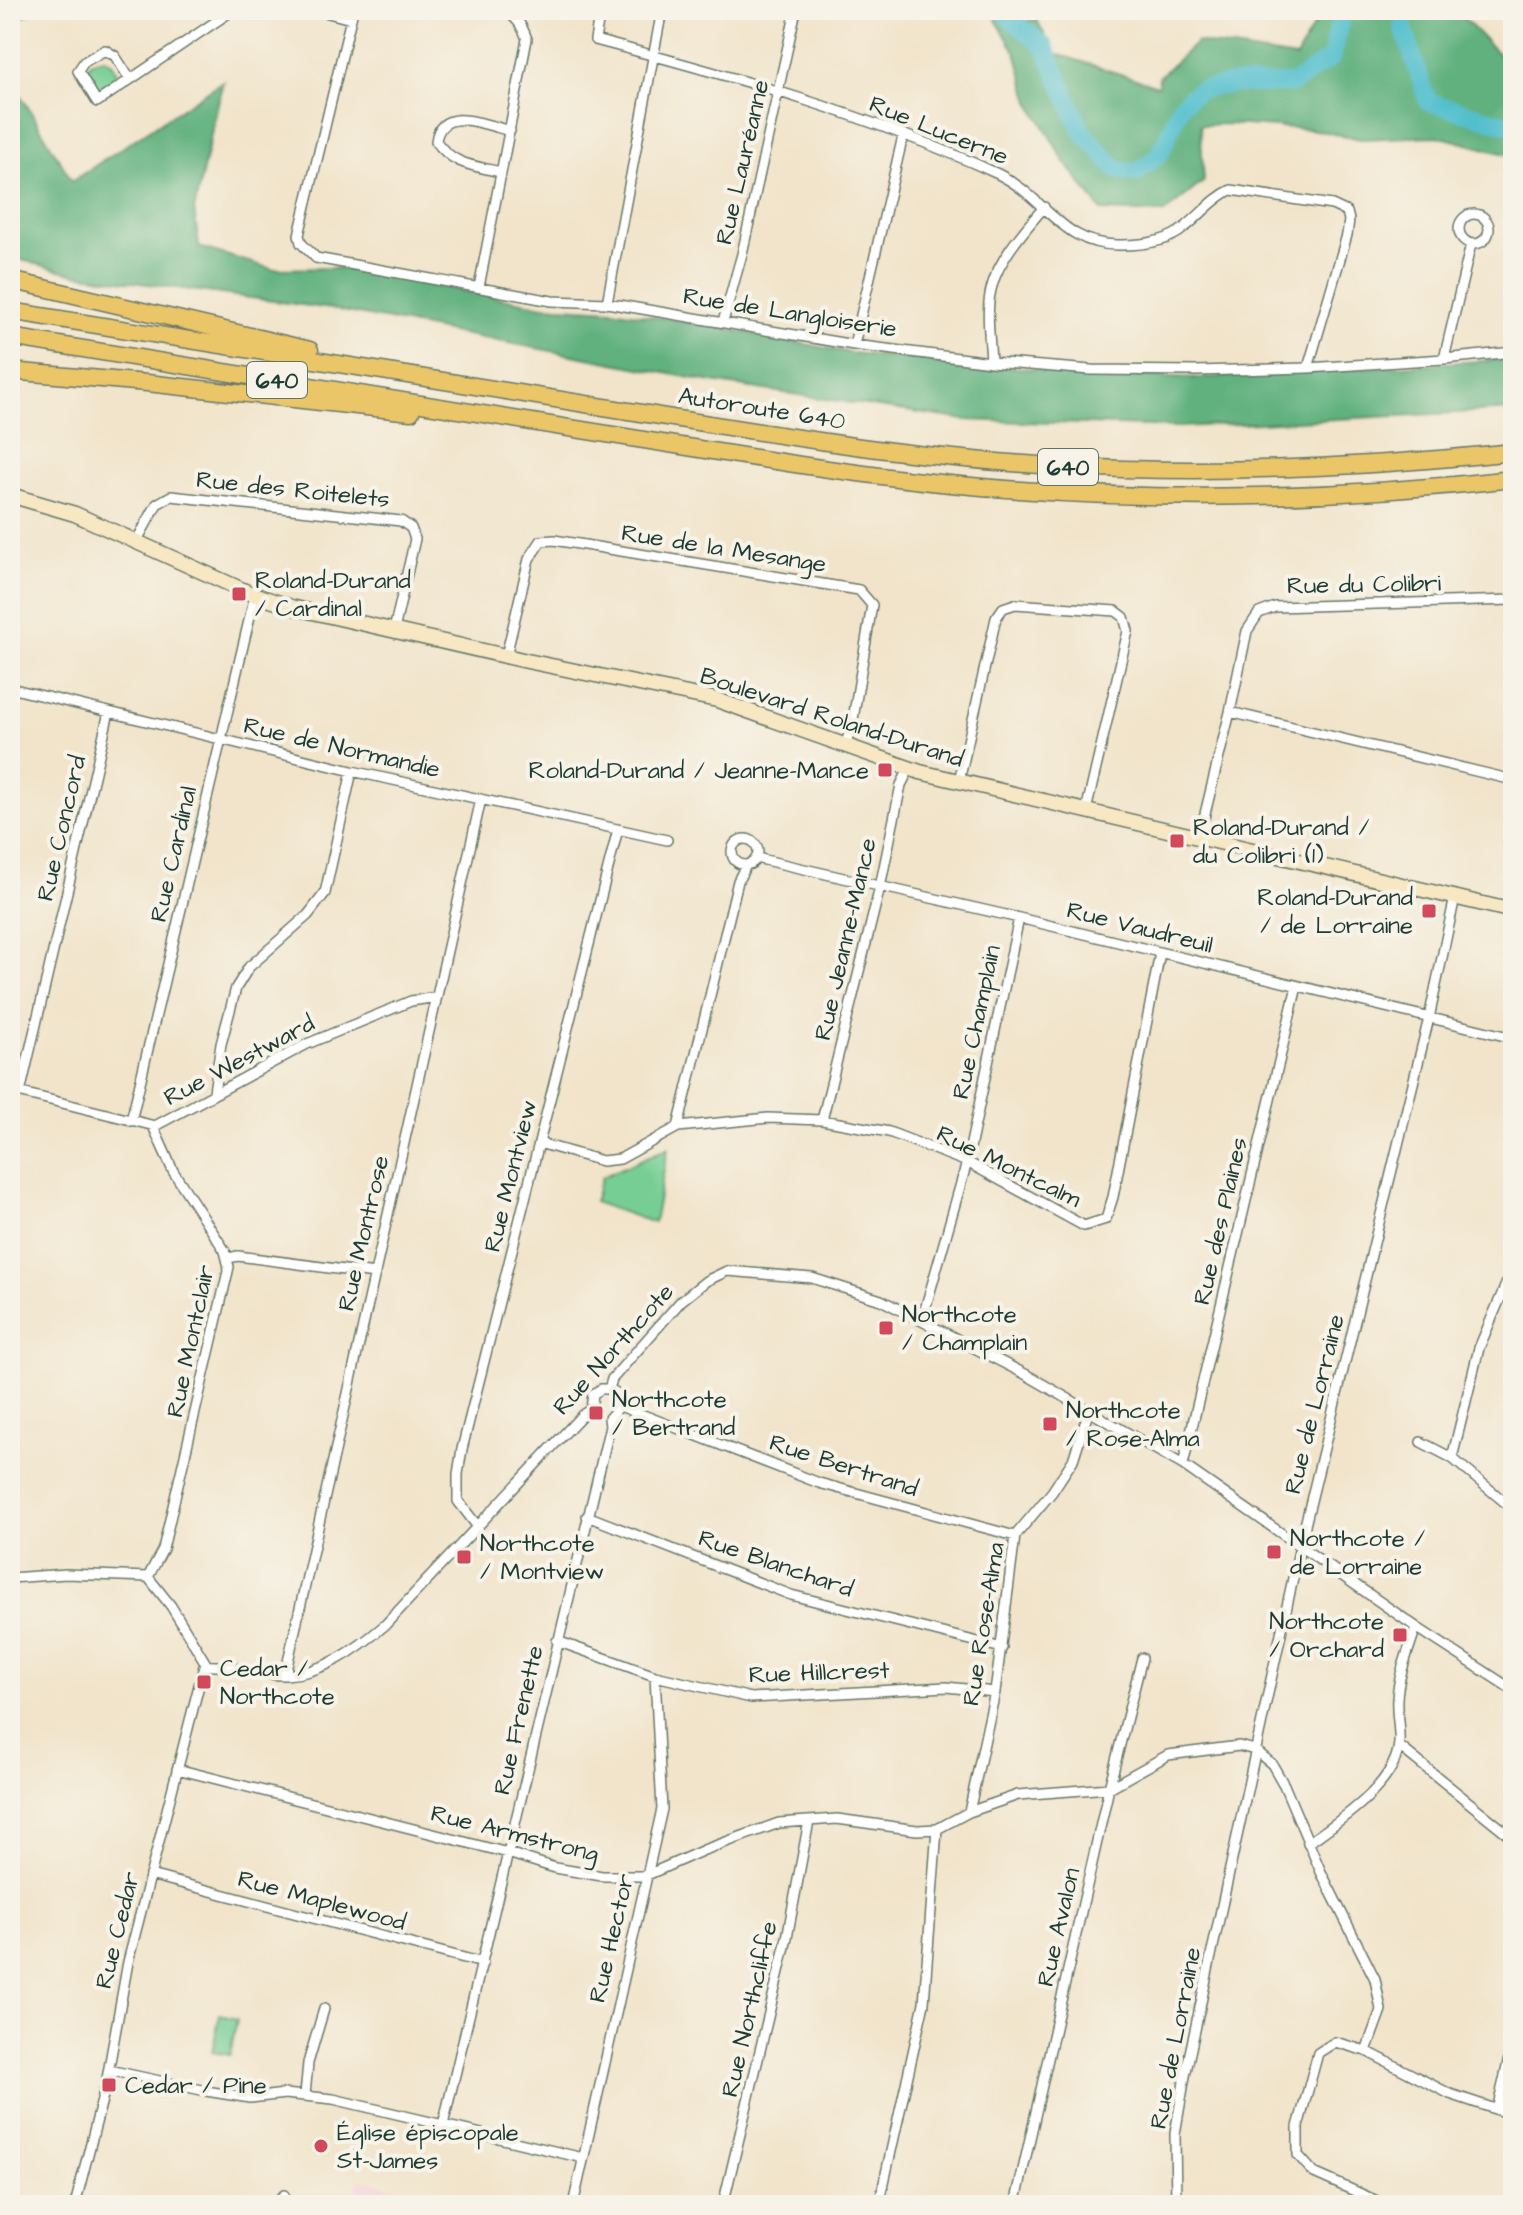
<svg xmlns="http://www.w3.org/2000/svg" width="1523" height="2215" viewBox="0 0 1523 2215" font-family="'Architects Daughter',sans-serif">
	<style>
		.built { fill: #f6cfd9 }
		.green { fill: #77ce94; stroke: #4b8664; stroke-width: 2 }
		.forest { fill: #61b17e; stroke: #407759; stroke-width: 2 }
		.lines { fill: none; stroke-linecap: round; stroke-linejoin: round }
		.river { stroke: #53bfcd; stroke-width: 18 }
		.street-casing { stroke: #687768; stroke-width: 12 }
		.secondary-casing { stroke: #687768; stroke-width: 17 }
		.highway-casing { stroke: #687768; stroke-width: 19 }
		.street { stroke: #fff; stroke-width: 9 }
		.secondary { stroke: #f7e8c3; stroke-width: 14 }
		.highway { stroke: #ebc669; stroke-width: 16 }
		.poi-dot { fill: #d1495b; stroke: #f7f3e8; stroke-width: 3 }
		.labels { text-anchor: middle; stroke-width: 8; stroke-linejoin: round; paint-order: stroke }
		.shield { fill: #f7f3e8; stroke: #60746a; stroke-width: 2 }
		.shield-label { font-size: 22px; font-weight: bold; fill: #1f3d34 }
		.street-label { font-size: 24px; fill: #1f3d34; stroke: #f7f3e8 }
		.poi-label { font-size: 24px; fill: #1f3d34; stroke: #f7f3e8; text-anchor: start }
	</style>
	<rect width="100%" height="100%" fill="#f7f3e8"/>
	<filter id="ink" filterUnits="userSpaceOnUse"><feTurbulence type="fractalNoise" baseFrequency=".0125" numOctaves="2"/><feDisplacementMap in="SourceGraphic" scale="16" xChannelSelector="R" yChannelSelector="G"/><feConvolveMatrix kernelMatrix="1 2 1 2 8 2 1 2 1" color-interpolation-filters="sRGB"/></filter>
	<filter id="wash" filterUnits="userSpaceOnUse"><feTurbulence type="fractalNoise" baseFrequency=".006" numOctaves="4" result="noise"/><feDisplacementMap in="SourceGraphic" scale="32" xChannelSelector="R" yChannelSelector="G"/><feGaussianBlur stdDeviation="1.8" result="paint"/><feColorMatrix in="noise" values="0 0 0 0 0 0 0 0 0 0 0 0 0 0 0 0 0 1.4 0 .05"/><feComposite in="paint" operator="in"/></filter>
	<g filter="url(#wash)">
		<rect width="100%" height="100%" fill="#f1e4ca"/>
		<path class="built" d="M359 2179 465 2205H352Z"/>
		<path class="green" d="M104 58 112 63 120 79 107 89 99 91 89 81 86 69 93 61Z
			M668 1148 654 1223 594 1202 602 1177Z
			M220 2015 237 2019 230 2055 212 2052Z"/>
		<path class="forest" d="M10 10H36L15 20 10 77 72 181 223 81 194 210 199 247 272 269 342 268 544 306 612 310 724 328 851 353 997 366 1096 374 1200 378 1513 359V410L1179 427 965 420 712 382 332 309 75 274 10 257Z
			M1318 10H1456L1513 69V156L1437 136 1361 139 1310 129 1228 124 1200 125 1204 181 1164 213 1102 211 1064 161 1030 102 1016 53 996 20H1037L1054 53 1158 86 1159 77 1197 42 1296 58 1317 19Z"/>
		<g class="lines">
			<path class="river" d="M1001 10 1045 47 1082 131 1117 170 1136 173 1160 154 1181 105 1199 90 1232 84H1292L1331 58 1343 10
				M1403 10V27L1428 102 1513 126"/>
		</g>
	</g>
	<g filter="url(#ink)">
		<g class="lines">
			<defs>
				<path id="street" d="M317 10 351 19
					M353 10 299 235 301 243 316 258 552 301 607 303 854 345 991 362 1091 370 1196 371 1308 368 1444 359 1513 352
					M600 10 595 40C732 76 870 115 998 174 1046 197 1062 247 1121 245 1142 245 1168 242 1184 228 1200 216 1213 198 1231 190L1332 205 1347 212 1349 220 1347 235 1308 368
					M130 79 115 56 105 50 84 62 78 71 97 102 233 10
					M501 172C475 166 452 165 436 141 441 104 486 125 510 131
					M1459 229a15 15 0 1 1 30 0a15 15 0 1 1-30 0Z
					M479 287 527 39C521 23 516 16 501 10
					M607 303 662 10
					M723 322 742 254 796 10
					M854 345 903 136
					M1444 359 1471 244
					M991 362C990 338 985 309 992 286 1000 257 1025 230 1044 207
					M136 542 157 504 171 496 401 521 411 528 415 539 394 630
					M506 656 529 559 541 541 554 540 859 590 872 605 852 725 845 746
					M10 688 352 771 667 840
					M1230 712 1513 780
					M959 781 996 618 1003 608 1015 604 1116 611 1124 617 1128 631 1086 811
					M1199 838 1230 712 1247 631 1259 613 1275 607 1513 600
					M732 852a13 13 0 1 1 26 0a13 13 0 1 1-26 0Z
					M756 858 1019 918 1513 1038
					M10 1090 155 1126 307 1044 411 1001 437 997
					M214 1092 221 1044 236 988 249 967 308 915 325 893 352 771
					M20 1093 109 712
					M822 1120 880 887 901 785 909 769
					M131 1121 255 595
					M678 1127 738 881 746 865
					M539 1143 602 1161 620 1159 678 1127 768 1118 822 1120 889 1132 967 1162 1084 1226 1106 1219 1113 1197 1160 953
					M228 1258 238 1256 375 1274
					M922 1320 967 1162 1019 918
					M609 1389 612 1379 681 1301 706 1281 727 1271 812 1278 881 1300 1025 1374 1183 1465 1416 1627 1513 1690
					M609 1389 615 1392 620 1406
					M620 1406 819 1483 1015 1536
					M591 1409 593 1394 601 1389H609
					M1421 1442 1452 1458 1513 1509
					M1452 1458 1479 1348 1513 1268
					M1183 1465 1297 986
					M587 1516 791 1595 1002 1648
					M478 1527 458 1501V1474L462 1449 618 829
					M148 1577 163 1549 229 1267 225 1251 173 1171 153 1126
					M10 1578 66 1574 148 1577 171 1606 205 1662 128 1962 106 2084 75 2205
					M557 1641 655 1676 751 1698 946 1687 995 1692
					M205 1666C232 1664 259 1676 286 1675 324 1673 357 1649 385 1625L582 1415 591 1409
					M285 1675 481 799
					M1399 1746 1513 1838
					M177 1769 508 1853 555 1868 602 1876H645L704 1850 779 1823 837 1819 917 1830 937 1829 969 1812 1018 1795 1109 1788 1168 1755 1239 1746 1255 1750 1272 1764 1284 1785 1321 1872 1375 1979 1381 2010 1366 2051
					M969 1812 995 1692 1015 1536 1052 1492 1073 1460 1088 1413
					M1308 1843C1339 1821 1396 1785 1399 1743 1400 1729 1396 1714 1397 1699 1398 1675 1409 1650 1416 1627
					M150 1875 483 1963
					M109 2070 206 2091 250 2098 285 2094 333 2099 583 2158
					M305 2095 308 2063 324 2009
					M1497 2110 1513 2041
					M443 2125 610 1426 609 1418 620 1406
					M272 2205 284 2195
					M573 2205 662 1809 655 1676
					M723 2205 787 1938 809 1821
					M879 2205 924 2003 937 1829
					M1015 2205 1109 1788 1142 1658
					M1176 2205 1175 2134 1185 2076 1300 1546 1429 1018 1455 897
					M1386 2205 1314 2173 1298 2155V2127L1318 2053 1335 2042 1366 2051 1450 2094 1513 2115"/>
				<path id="secondary" d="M10 495 75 514 247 592 291 607 527 661 717 700 920 772 1513 911"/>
				<path id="highway" d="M10 280 310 350
					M10 311C208 342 406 375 604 407 754 431 905 458 1057 466 1209 475 1361 468 1513 452
					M10 337C188 366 366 395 544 424 679 445 814 470 950 484 1137 503 1327 500 1513 479
					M10 371 147 383 411 412"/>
			</defs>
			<use href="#street" class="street-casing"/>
			<use href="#secondary" class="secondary-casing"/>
			<use href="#highway" class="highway-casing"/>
			<use href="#street" class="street"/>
			<use href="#secondary" class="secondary"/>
			<use href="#highway" class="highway"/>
		</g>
	</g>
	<g class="poi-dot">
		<rect x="231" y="586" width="16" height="16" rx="4"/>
		<rect x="877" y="762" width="16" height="16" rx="4"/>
		<rect x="1169" y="833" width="16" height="16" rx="4"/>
		<rect x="1421" y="903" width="16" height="16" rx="4"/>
		<rect x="878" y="1320" width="16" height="16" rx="4"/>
		<rect x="588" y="1405" width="16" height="16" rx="4"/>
		<rect x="1042" y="1416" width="16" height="16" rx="4"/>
		<rect x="1266" y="1544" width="16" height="16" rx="4"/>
		<rect x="456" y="1549" width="16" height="16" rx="4"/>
		<rect x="1392" y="1627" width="16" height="16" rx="4"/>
		<rect x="196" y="1674" width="16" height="16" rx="4"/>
		<rect x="101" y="2077" width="16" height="16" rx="4"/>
		<circle cx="321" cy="2146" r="8"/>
	</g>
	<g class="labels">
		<g class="shield">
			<rect x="247" y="362" width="60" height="36" rx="6"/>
			<rect x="1038" y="449" width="60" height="36" rx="6"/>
		</g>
		<g class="shield-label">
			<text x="277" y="388">640</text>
			<text x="1068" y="475">640</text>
		</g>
		<g class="street-label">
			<text transform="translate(939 130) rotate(22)" y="8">Rue Lucerne</text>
			<text transform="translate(742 162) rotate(-77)" y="8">Rue Lauréanne</text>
			<text transform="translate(790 312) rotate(9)" y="8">Rue de Langloiserie</text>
			<text transform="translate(762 408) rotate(9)" y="8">Autoroute 640</text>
			<text transform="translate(293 489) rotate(6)" y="8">Rue des Roitelets</text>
			<text transform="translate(724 548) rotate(9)" y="8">Rue de la Mesange</text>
			<text transform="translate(1364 584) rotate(-1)" y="8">Rue du Colibri</text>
			<text transform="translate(832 717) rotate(18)" y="8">Boulevard Roland-Durand</text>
			<text transform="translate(342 747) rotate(13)" y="8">Rue de Normandie</text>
			<text transform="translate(61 828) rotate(-77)" y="8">Rue Concord</text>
			<text transform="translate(173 854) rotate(-77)" y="8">Rue Cardinal</text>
			<text transform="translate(1140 927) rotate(14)" y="8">Rue Vaudreuil</text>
			<text transform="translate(845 939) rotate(-77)" y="8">Rue Jeanne-Mance</text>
			<text transform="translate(976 1022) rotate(-78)" y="8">Rue Champlain</text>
			<text transform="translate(239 1060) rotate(-28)" y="8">Rue Westward</text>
			<text transform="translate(1009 1166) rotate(26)" y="8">Rue Montcalm</text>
			<text transform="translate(510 1176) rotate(-76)" y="8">Rue Montview</text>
			<text transform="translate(1220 1221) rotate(-77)" y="8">Rue des Plaines</text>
			<text transform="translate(363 1233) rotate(-77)" y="8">Rue Montrose</text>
			<text transform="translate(190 1341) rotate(-78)" y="8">Rue Montclair</text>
			<text transform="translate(613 1349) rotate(-48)" y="8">Rue Northcote</text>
			<text transform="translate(1314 1404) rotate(-76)" y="8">Rue de Lorraine</text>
			<text transform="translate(844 1465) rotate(18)" y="8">Rue Bertrand</text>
			<text transform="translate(776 1563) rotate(19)" y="8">Rue Blanchard</text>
			<text transform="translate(983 1624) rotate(-81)" y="8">Rue Rose-Alma</text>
			<text transform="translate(819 1672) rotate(-2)" y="8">Rue Hillcrest</text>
			<text transform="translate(518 1720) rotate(-77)" y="8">Rue Frenette</text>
			<text transform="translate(515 1833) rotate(14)" y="8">Rue Armstrong</text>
			<text transform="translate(322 1900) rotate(15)" y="8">Rue Maplewood</text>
			<text transform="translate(1058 1927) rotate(-77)" y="8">Rue Avalon</text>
			<text transform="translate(117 1930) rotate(-76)" y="8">Rue Cedar</text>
			<text transform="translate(611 1938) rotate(-77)" y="8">Rue Hector</text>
			<text transform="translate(749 2009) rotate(-77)" y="8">Rue Northcliffe</text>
			<text transform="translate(1175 2038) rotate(-79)" y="8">Rue de Lorraine</text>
		</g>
		<g class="poi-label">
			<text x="255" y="588">Roland-Durand<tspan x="255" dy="28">/ Cardinal</tspan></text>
			<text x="869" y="778" text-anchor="end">Roland-Durand / Jeanne-Mance</text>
			<text x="1193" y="835">Roland-Durand /<tspan x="1193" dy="28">du Colibri (1)</tspan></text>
			<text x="1413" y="905" text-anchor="end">Roland-Durand<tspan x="1413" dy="28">/ de Lorraine</tspan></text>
			<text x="902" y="1322">Northcote<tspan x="902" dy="28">/ Champlain</tspan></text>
			<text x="612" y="1407">Northcote<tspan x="612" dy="28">/ Bertrand</tspan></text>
			<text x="1066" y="1418">Northcote<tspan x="1066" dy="28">/ Rose-Alma</tspan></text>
			<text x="1290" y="1546">Northcote /<tspan x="1290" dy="28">de Lorraine</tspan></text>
			<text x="480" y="1551">Northcote<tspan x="480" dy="28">/ Montview</tspan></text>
			<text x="1384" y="1629" text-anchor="end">Northcote<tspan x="1384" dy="28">/ Orchard</tspan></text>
			<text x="220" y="1676">Cedar /<tspan x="220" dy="28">Northcote</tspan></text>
			<text x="125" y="2093">Cedar / Pine</text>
			<text x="337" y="2140">Église épiscopale<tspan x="337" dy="28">St-James</tspan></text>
		</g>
	</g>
	<rect width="1523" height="2215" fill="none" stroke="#f7f3e8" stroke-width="40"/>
</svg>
